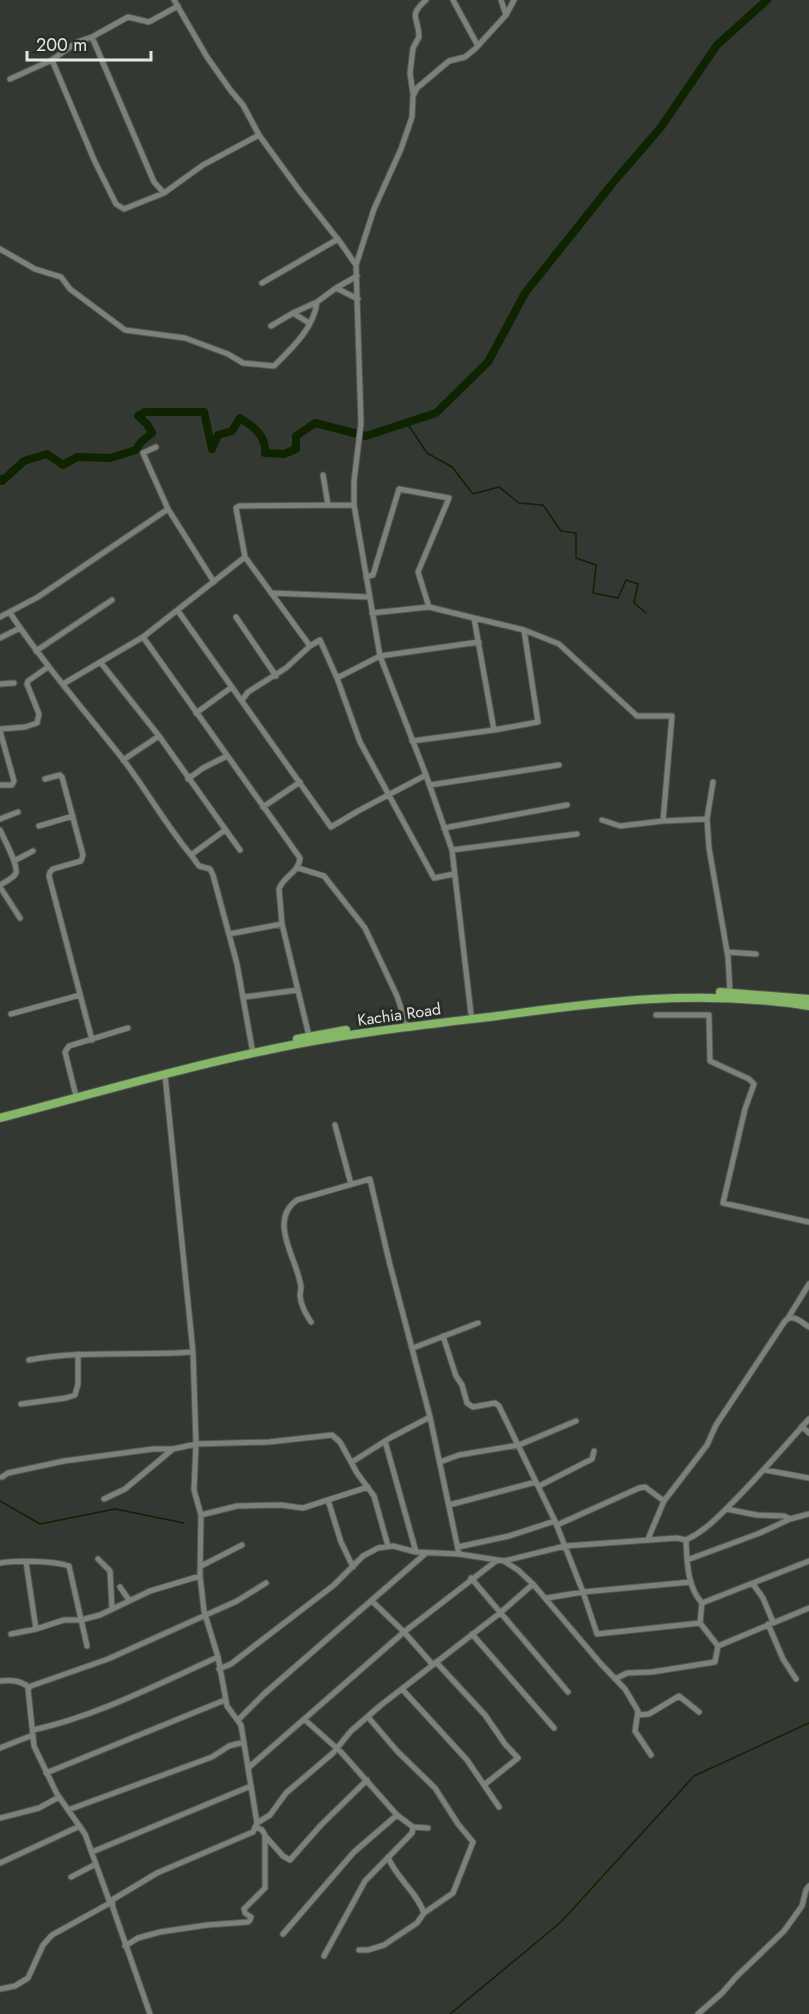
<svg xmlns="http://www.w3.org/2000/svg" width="809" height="2014" viewBox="0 0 809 2014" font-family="Jost,sans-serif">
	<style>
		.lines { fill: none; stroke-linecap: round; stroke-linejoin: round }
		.stream { stroke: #0e2300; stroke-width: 1.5 }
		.river { stroke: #0e2300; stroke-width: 8 }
		.minor-casing { stroke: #545752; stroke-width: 7 }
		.trunk-casing { stroke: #545752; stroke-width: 10 }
		.minor { stroke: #7d817a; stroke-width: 5 }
		.trunk { stroke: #86b667; stroke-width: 8 }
		.labels { text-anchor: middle; stroke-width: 6; stroke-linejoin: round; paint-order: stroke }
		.street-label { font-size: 16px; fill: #e3e6e2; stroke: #2a2e28 }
	</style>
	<rect width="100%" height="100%" fill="#343832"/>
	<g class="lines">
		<path class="stream" d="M407 423 427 453 452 467 473 494 499 487 519 503 543 505 561 531 576 533V558L596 565 593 593 618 598 626 580 638 584 634 603 646 613
			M0 1501 40 1524 115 1509 184 1523
			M450 2014 561 1922 694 1776 809 1723"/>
		<path class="river" d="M0 479 2 481 24 461 47 454 63 465 77 457 110 458 136 450 141 442 152 433 147 424 138 416 145 412H204L212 449 218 435 232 431 240 418C254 427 266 435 265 453L284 454 296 449V436L315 423 366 436 436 413 488 362 525 293 612 184 661 127 717 45 767 0"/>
		<defs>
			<path id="minor" d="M174 0 207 57 231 91 243 105 259 135 299 190 340 242 356 265 361 423 354 481V505L380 656 426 775 452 850 471 1014
				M453 0 478 46
				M501 0 506 15
				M92 37 154 182 164 193
				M52 60 95 162 116 204 124 209 164 193 203 165 259 135
				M10 79 52 60 77 42 92 37 128 17 149 22 178 6
				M413 94 410 73 413 48 419 37C419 17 407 17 426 0
				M0 249 35 269 61 277 70 289 125 330 185 338 228 354 243 363 274 366C292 348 314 328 317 302L336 288 357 276
				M356 265 374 209 401 149 412 117 413 96 417 88 449 61 465 57 475 49 506 15 514 0
				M262 283 338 239
				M336 288 358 299
				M293 313 309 323
				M271 326 293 313 317 302
				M156 447 143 453 168 509
				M323 475 328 505
				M354 505 239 506 236 508 245 557 310 646 320 640 337 678 360 742 434 878 454 874
				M366 577 373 575 399 489 449 498 418 572 429 607 474 618 494 730 538 722 524 630 559 644 637 716H672L663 821 707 819
				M271 593 369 597
				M178 611 331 827 358 811 426 775
				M10 613C44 664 84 710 122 758 146 789 165 824 191 855L225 830
				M372 613 429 607
				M0 617 38 597 168 509 214 582
				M236 617 276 676
				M474 618 524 630
				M143 637 300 858C299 873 283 876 279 889L282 924 309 1036
				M0 638 20 628
				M36 651 112 600
				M101 663 159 736 240 850
				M337 678 380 656 479 642
				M0 684 14 683
				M63 684 143 637 245 557
				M242 700 248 692 286 668 310 646
				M196 713 232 687
				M0 729 25 727 37 723 39 714 27 684 28 681 48 667
				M0 731 14 781 12 785H0
				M412 741 494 730
				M123 760 159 736
				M45 779 60 775 62 777 83 855 81 861 53 869 50 872 49 876 92 1040
				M188 779 203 768 227 756
				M713 782 707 819 709 848 728 957 730 992
				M430 785 559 765
				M263 807 300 782
				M0 819 18 812
				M602 820 620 826 663 821
				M39 826 73 816
				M444 828 567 805
				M0 830C4 839 18 864 16 873 14 878 5 882 0 885
				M452 850 577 834
				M191 855 199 866 210 869 213 875 237 964 252 1048
				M14 861 33 851
				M298 868 324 876 365 928 397 996 406 1023
				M0 887 20 918
				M229 934 282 924
				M727 952 756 954
				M244 997 298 990
				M11 1014 80 995
				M656 1015H709L710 1061 749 1079 754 1084 745 1109 723 1203 809 1222
				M75 1092 65 1052 69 1046 128 1028
				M335 1125 351 1184
				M788 1318 809 1284
				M311 1322C306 1314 301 1306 300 1296 300 1293 301 1290 301 1287 298 1260 267 1221 297 1200L370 1179 389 1261 430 1417 459 1554
				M443 1336 456 1376 462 1385 467 1403 473 1407 495 1403 499 1406 555 1521 583 1592 597 1634 700 1623
				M413 1348 478 1323
				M29 1360C83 1350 138 1356 193 1352
				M21 1404 66 1398 75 1395 78 1384V1354
				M802 1426 809 1433
				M385 1441 416 1552
				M352 1462 390 1438 430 1417
				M440 1462 459 1455 519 1445 576 1421
				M765 1470 809 1478
				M2 1477 8 1473 64 1461 153 1449H173L196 1444 269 1442 332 1435 340 1442 357 1473 374 1496 388 1546
				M539 1486 592 1459 594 1451
				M104 1499 125 1489 173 1449
				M328 1500 341 1542 353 1567
				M449 1505 536 1482
				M726 1509 757 1515 784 1516 790 1519 809 1514
				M201 1515 237 1506 281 1505 303 1508 368 1487
				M557 1525 639 1488 645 1487 664 1501
				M648 1539 664 1501 707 1445 716 1425 785 1321C793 1313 801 1322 809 1327
				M458 1547 509 1536 555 1521
				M98 1559 110 1571 112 1609
				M687 1560 760 1533 790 1519
				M504 1561 518 1570 533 1584 601 1664 625 1689 638 1711 635 1731 651 1755
				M26 1562 36 1629
				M0 1563C16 1560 55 1561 69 1566L87 1646
				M201 1566 242 1545
				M471 1578 568 1692
				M753 1584 763 1598 773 1622
				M120 1587 129 1600
				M547 1598 583 1592 691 1582
				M372 1601 404 1632 433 1665
				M702 1603 809 1561
				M768 1624 783 1659 796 1679
				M11 1634 36 1629 64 1620H81L100 1615 150 1591 200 1576
				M472 1634 554 1728
				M718 1646 809 1608
				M436 1662 485 1715 505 1744 518 1758 484 1785
				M219 1669 231 1664 253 1647 334 1585 363 1556 378 1548 393 1546 416 1552 459 1554 504 1561 565 1546 677 1538 686 1540C705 1531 718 1517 733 1502 760 1475 784 1447 809 1419
				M615 1679 627 1673 652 1672 715 1662 718 1646 700 1623 702 1603C687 1587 687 1561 686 1540
				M0 1681C12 1680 19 1680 29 1687
				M402 1689 467 1760 499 1807
				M638 1715 649 1714 679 1696 699 1712
				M304 1719 341 1752 397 1815 413 1827 428 1828
				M238 1720 264 1694 426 1553
				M33 1730C97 1716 158 1684 218 1657
				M0 1748 33 1735
				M248 1768 404 1632 496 1561
				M46 1773 225 1700
				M68 1810 212 1757 229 1746 244 1742
				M0 1818 39 1808 59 1797
				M257 1823 270 1815 286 1793 333 1753 351 1731 381 1705 500 1613 533 1584
				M266 1837 283 1856 290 1860 321 1825 367 1780
				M92 1852 251 1786
				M388 1857C396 1878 417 1892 424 1913
				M0 1863 80 1826
				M71 1877 96 1864
				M112 1903H110L85 1834 57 1794 34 1746 28 1689 31 1686 108 1659 237 1601 266 1583
				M283 1934 354 1852 397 1815
				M125 1946 138 1938 160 1932 207 1925 248 1922 250 1920 251 1917 245 1913 244 1909 265 1888V1835L262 1830 256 1827
				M359 1950H368L384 1945 417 1923 424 1913 453 1893 473 1842 458 1824 435 1788 397 1751 368 1717
				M324 1956 365 1881 412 1833 413 1827
				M0 1989 15 1986 28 1978 43 1945 52 1935 110 1903
				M150 2014 113 1908 112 1900 157 1873 253 1832 257 1823 241 1725 227 1706 218 1657 204 1611 200 1576 201 1515 194 1490 196 1444 193 1352 165 1075
				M698 2014 722 1993 736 1977 784 1931 802 1906 806 1890 809 1886"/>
			<path id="trunk" d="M720 992 809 999
				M297 1039 346 1030
				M0 1118C92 1094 184 1067 277 1048 350 1033 424 1025 497 1016 604 1001 701 989 809 1006"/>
		</defs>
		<use href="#minor" class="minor-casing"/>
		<use href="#trunk" class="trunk-casing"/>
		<use href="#minor" class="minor"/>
		<use href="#trunk" class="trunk"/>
	</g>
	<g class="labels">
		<g class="street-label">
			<text transform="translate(399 1014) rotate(-8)" y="6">Kachia Road</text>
		</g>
	</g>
	<path d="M27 51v9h124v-9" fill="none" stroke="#e3e6e2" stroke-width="3"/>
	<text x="36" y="51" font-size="18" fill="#e3e6e2" stroke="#2a2e28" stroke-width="4.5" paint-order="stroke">200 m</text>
</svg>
